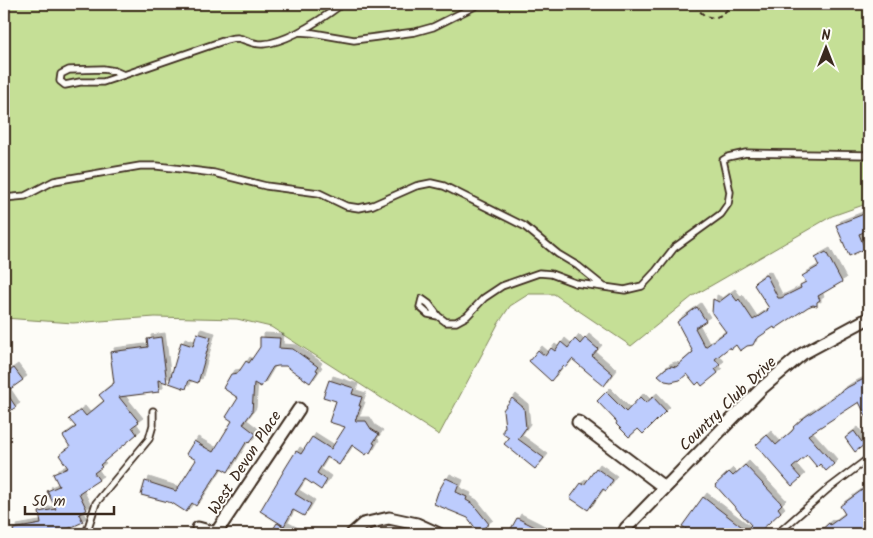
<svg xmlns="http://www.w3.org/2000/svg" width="873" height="538" viewBox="0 0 873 538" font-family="Kalam,sans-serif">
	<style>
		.green { fill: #c5df96; stroke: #80845a }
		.building { fill: #bdccfd; stroke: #3b2a1e; filter: url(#shadow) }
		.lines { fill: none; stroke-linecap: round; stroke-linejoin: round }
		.lane-casing { stroke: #3b2a1e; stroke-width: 9 }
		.street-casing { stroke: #3b2a1e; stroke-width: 15 }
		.path { stroke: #3b2a1e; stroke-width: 2; stroke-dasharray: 5 4; stroke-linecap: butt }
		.lane { stroke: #fdfcf7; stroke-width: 5.5 }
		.street { stroke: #fdfcf7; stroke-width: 11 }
		.labels { text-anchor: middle; stroke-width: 4; stroke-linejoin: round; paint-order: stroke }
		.street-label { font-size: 16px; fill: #3b2a1e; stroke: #fdfcf7 }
	</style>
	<defs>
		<filter id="shadow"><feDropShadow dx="4" dy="-4" stdDeviation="0" flood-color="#0004"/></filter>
	</defs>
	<rect width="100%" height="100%" fill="#fdfcf7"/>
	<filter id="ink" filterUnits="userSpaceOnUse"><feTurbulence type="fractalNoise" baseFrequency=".02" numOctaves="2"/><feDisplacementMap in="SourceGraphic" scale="10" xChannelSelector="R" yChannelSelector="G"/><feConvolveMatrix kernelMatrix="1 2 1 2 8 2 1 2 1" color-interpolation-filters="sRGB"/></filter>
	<g filter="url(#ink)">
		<path class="green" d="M4 4H869V203L832 216 693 296 631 346 554 294H529L510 306 498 324 439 435 271 327 237 319 155 317 73 323 4 318Z"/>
		<path class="building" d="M869 212V230L859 234 865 249 849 256 836 225Z
			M826 252 842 282 818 296 820 300 817 302V306L813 305 808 307 775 329 774 327 756 339 753 345 747 346 740 351 736 345 731 349 730 347 715 359 720 365 715 369 718 373 702 386 699 382 696 385 687 374 680 380 671 382 665 381 658 375 666 368 671 366 676 367 693 352 677 322 697 307 706 321 695 328 705 347 726 332 712 313 713 299 719 302 731 293 737 301 739 299 753 320 768 310 767 309 769 308 754 285 756 283 755 282 765 275 767 276 778 298H781L801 288 800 285 806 282 802 276 819 266 815 258Z
			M197 333 211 337 198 383 189 380 186 389 169 383 181 342 193 346Z
			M161 337 167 383 158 380 159 392 119 397 139 422 132 427 137 434 100 465 102 467 94 473 99 480 79 493 87 510 79 514 83 522 57 534H14L13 529 41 524 39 512 56 509 47 491 59 486 53 474 68 468 59 455 70 447 63 436 76 427 69 419 81 410 86 416 104 401 99 395 114 383 110 352 148 347 147 339Z
			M260 337 280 338 279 348 293 349 317 366 318 367 316 370 318 371 310 383 286 366H278L273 367 261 387 254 383 252 412 243 424 256 434 249 443 247 441 228 472 221 468 196 506 192 503 186 512 172 503 141 495 145 481 176 491 196 460 186 454 194 441 213 452 232 421 226 417 238 398 223 388 231 374 238 373 246 361 249 363 260 347Z
			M585 338 598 349 592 356 613 374 604 386 572 359 565 368 563 366 551 381 529 361 538 350 545 356 551 348 555 351 561 342 568 348 575 339 580 344Z
			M14 368 23 380 6 392 16 407 4 415V375Z
			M866 378 869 384V422L859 402 808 435 834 464 826 471 820 464 817 467 807 455 792 468 801 478 792 486 756 445 767 435 776 445 792 431 794 428 793 427 802 419 848 387Z
			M329 380 354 388 352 394 362 397 359 406H361L355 421H366L371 429 379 434 373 443 375 444 370 453 368 452 366 455 352 445 339 465 327 457 317 473 327 480 321 490 305 479 295 494 311 504 304 516 293 510 284 526 260 511 286 467 296 451 301 454 312 437 331 449 345 427 329 422 336 401 323 397Z
			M606 392 626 412 640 397 646 403 653 397 666 411 643 434 638 429 629 437 616 424 617 422 597 401Z
			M512 398 524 408 526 428 518 439 544 458 535 469 504 444 509 438 503 434V430L505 427 503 410Z
			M854 431 864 445 855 452 845 438Z
			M745 465 782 504 778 508 781 512 757 534H693L682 526 703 497 746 530 751 525 715 485 729 472 733 476Z
			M596 468 613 480 606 491 603 489 588 510 570 498 581 483 584 485Z
			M446 478 459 484 456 492 467 497 466 500 473 504 489 524 478 532 468 518 434 504 438 492Z
			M869 485V534H817L829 523 830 525 845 514 840 506Z
			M517 518 535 527 548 534H508Z
			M277 523 298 534H270Z"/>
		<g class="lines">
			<defs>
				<path id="lane" d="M299 32 313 33 354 40 415 32 433 27 479 4
					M103 69 115 71 124 75 103 82H80L65 85 60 81 61 74 69 70Z
					M124 75 226 40C229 39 234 38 237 38 246 39 253 45 263 44 289 42 322 19 342 4
					M4 198 25 196 54 181 140 166H157L214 173 266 186 319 193 346 206 359 208 373 205 416 186 431 183 444 186 524 226 558 254 578 266 604 287
					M422 299 429 304 438 316 428 314 420 307Z
					M438 316 446 322H456L467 316 484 298 502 286 539 273 551 274 575 283 604 287 625 290 642 286 656 271 674 248 721 214 728 204 730 192 723 160 728 157 746 153 869 155
					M86 534 96 503 149 439 153 425V411
					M777 534 828 489 869 458"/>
				<path id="street" d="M578 422 665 488
					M198 528 220 534
					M216 533 299 409
					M352 534 363 524 389 518 417 524 439 534
					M623 534 626 528 762 388 802 354 869 318"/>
			</defs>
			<use href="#lane" class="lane-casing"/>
			<use href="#street" class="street-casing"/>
			<path class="path" d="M695 4C704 22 721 22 731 4
				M619 7 627 4"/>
			<use href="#lane" class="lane"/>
			<use href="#street" class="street"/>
		</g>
	</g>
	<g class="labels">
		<g class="street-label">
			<text transform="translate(727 403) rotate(-44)" y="6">Country Club Drive</text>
			<text transform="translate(244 462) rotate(-57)" y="6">West Devon Place</text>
		</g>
	</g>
	<rect width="873" height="538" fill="none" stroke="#fdfcf7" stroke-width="20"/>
	<rect x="10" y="10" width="853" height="518" fill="none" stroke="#3b2a1e" stroke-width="2" filter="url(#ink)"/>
	<g transform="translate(826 48)" stroke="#fdfcf7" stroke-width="4" paint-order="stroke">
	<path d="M0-4L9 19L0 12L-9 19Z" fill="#3b2a1e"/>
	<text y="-8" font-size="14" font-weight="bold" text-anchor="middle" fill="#3b2a1e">N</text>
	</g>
	<path d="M25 506v8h89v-8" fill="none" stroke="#3b2a1e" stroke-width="2.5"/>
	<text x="32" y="506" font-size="15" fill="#3b2a1e" stroke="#fdfcf7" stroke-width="4" paint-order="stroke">50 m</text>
</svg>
